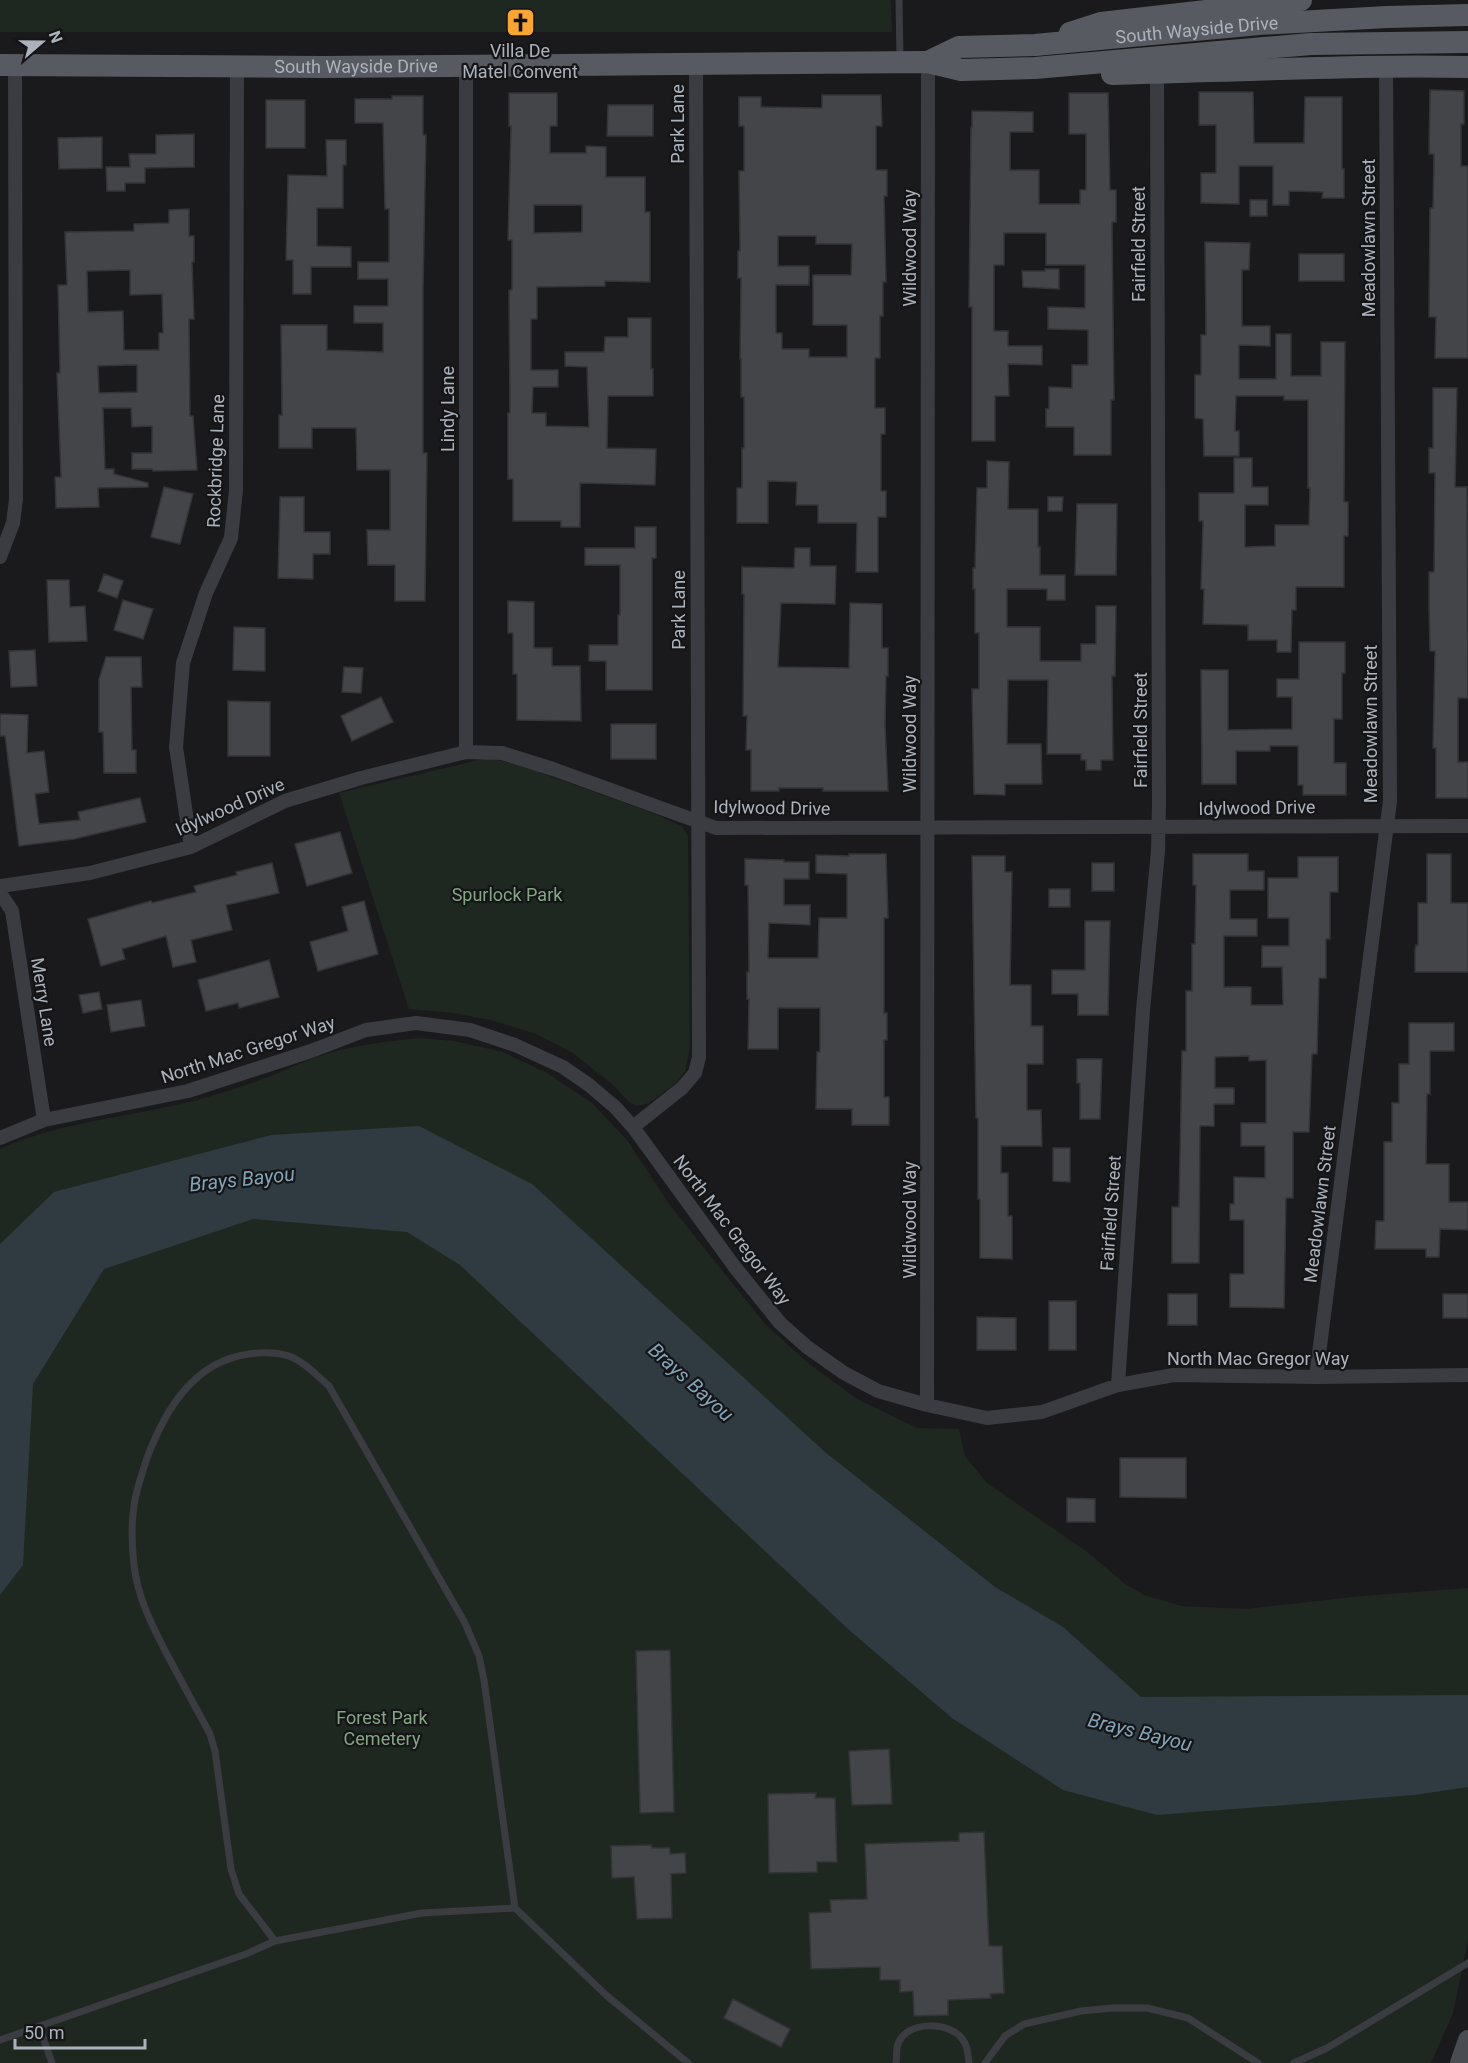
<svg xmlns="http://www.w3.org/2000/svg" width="1468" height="2063" viewBox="0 0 1468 2063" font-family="Roboto,sans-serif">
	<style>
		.green { fill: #1f2820 }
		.water { fill: #2f3b41 }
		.building { fill: #444549; stroke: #343438; stroke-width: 1.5; fill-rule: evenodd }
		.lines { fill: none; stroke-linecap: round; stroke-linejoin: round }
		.lane { stroke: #3b3c41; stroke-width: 7 }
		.street { stroke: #3b3c41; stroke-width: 14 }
		.secondary { stroke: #494c51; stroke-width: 20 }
		.primary { stroke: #575a60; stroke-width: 22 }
		.labels { text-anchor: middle; stroke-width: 4.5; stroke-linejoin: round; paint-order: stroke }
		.street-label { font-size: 18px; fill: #acb2bc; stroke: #151517 }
		.poi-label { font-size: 18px; fill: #acb2bc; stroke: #151517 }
		.park-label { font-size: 18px; fill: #84a783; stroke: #151517 }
		.water-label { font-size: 20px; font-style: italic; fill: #83a3b7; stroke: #151517 }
	</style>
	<rect width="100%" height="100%" fill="#1a1a1c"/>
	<path class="green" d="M0 0H891L892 32H0Z
		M487 758 516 764 658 815 683 827 688 837 690 1047 685 1071 676 1083 649 1103 638 1106 630 1103 613 1085 573 1053 536 1034 491 1020 453 1013 409 1009 339 793Z
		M418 1038 454 1041 503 1052 547 1073 592 1103 627 1140 669 1204 765 1324 808 1363 857 1399 917 1428 959 1429 965 1456 987 1483 1086 1551 1125 1584 1144 1595 1181 1606 1246 1609 1362 1596 1468 1588V1940L1453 2013 1431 2063H0V1149C64 1120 136 1117 204 1098 224 1092 245 1086 265 1078 283 1072 301 1062 320 1056 352 1045 385 1042 418 1038Z"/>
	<path class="water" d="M419 1126 532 1184 825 1452 995 1587 1063 1627 1141 1697 1468 1695V1787L1414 1795 1157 1815 1063 1790 952 1718 848 1629 460 1265 407 1232 253 1219 104 1269 33 1384 23 1565 0 1595V1244L54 1192 271 1135Z"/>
	<path class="building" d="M1430 90 1464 91V124H1461V166H1468V358H1435L1436 317H1429L1430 208H1433L1434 154H1429Z
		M1199 92H1253L1254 143H1304L1305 97H1342V169H1344V198H1322L1323 192 1289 191V205H1273V166H1239V204L1201 203V173H1216V125H1199Z
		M509 93H557V126H550V153H586V146L606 147V177H645V212H650V282L605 281V286L537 287V319H531V370H558V387H533L532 413H546V426L589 427 587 367 565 366V352H604L605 337H628V318H651V369H653V396H608L607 448 656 449 655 485 580 483V527H561V521H513V479H508V413H510L509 290H512V240H508L511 126H509ZM534 205H582V232L534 233Z
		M1069 93H1108L1110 190H1116V222H1112L1114 400H1111V455H1074V427H1046V409H1049V387L1072 388V365H1088V330L1048 329V307L1085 308V265H1046V233H1004V265H994V331H1008V346H1042V365L1008 364 1009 396H995V441H972V307H969L971 127H972V111L1033 112V132H1010V170H1039V204H1080V190H1086V134H1069Z
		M822 95H881L882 126H876V170H887V196H884L886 282H883V316H880V358H875V408H885V434H881V491H886V517H878V572H856L857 523H818V505H796L797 482 768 481V523H737V488H742V448H744V397H741V359H740L741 278H738V251H740L739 171H744V126H739V97H761V107L822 108ZM778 236H816V244H852L851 275H813V325H847V357H809V349H782V333H776V285H809V266H778Z
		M392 96H423V135H426L423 288V453H427L425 601H395V565H368L367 530H390V470H357L356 428H312V448H279V415H282L281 325H327V350L383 352V323H354V306H388V279H358V262H389V209H385L383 123H355V99H392Z
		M266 100H305V148H266Z
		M608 105H653V136H607Z
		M194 134V167L145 168V183H125V191H107L106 167H130L129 154H156V135Z
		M102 137V168L59 169 58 138Z
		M326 140H346V165H343V208H317V246L351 247V267H311V294H293V260H286L288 175 327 176Z
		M1250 200H1267V216H1250Z
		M189 209V236H194V262H192L194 319H189L190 416H193L197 470 153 471 152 469H132V453H152V426L132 427 131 408H103L105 469H114V474L148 483V487L98 488 99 507 56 508 55 477H61L57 373H60L58 285H67L65 232 134 231V224L169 223V210ZM130 270V295L162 294 163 333H159V350H124L123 311 88 312 87 271ZM129 365H137V392L99 393 98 366Z
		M1205 242 1250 243 1249 270H1242V326H1270V346L1239 345V379H1276V334H1291V376H1321V342H1345L1344 502H1348V536H1344V587H1296V610H1292L1291 652H1277V640H1248V625L1203 624 1204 589H1201L1203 521H1199V493H1234V458H1252V487H1268V505H1245V547L1275 546V525H1309L1310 488H1308V400H1284V396H1236L1235 431H1239V456H1204L1203 419 1195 418V375H1201V335H1206Z
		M1299 254H1344V281H1299Z
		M1045 269H1059V289L1023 287 1022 271H1045Z
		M1433 388H1457L1455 487H1467L1468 698H1458V762H1468V798H1436V748H1433L1435 651H1430L1429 606V572H1434L1435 473H1429V448H1433Z
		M987 461 1009 462 1008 509H1038V547H1040V575H1065V600H1047V589H1007V627H1040V661H1081V644H1096V606H1116L1115 676H1112L1113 760H1101V770H1086V760H1081V754H1047L1048 680H1008L1007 744H1041L1042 784H1005V795L974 794 972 689H979V633H975V589H973V568H975L977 488H987Z
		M164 487 193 494 180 544 151 537Z
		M280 497H304V532H330V554H313V579L278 578Z
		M1048 497H1063L1062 511H1048Z
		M1077 504H1117L1116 575H1075Z
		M635 527H656V558H652V690H606V661H589V645H618V615H620V565H585V548H635Z
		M795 548H810V566H836L835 604 781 603 778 667 849 668 850 603 882 604V648H888V676H886L885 724 888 791H823V788H779V791H751V750H746L747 716H743L744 594H742V567L794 568Z
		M104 574 123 581 117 598 98 591Z
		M47 580H69L70 607 85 606 87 641 49 642Z
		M123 600 153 609 143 639 114 630Z
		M508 601 534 602V648H552V666H580L581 721 517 720V674H513V633H508Z
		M234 627 265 628V671L233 670Z
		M1299 642H1345V673H1342V719H1334V763H1346V795H1303V785H1298V746H1270V751H1236V784H1202L1201 670H1228V730L1292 729V697H1277V679H1299Z
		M35 650 37 686 11 687 9 651Z
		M106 657H141L142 687H131L132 750H136V773H104L103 732H99V679Z
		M344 667 363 668 361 693 342 692Z
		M381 697 393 722 352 741 341 716Z
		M228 701 270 702V756H228Z
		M0 714 28 715 27 753 44 751 49 792 35 794 39 824 80 820 78 812 140 798 146 822 74 839 19 846 5 736H0Z
		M611 724H656V759H611Z
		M340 832 352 873 307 886 295 844Z
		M849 854H886L888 918H884V1013H887V1040H884V1097H889V1125H852V1109H816L817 1052H820V1008H778V1049H748L749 999H747V972H749L748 885H745V859L784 860V862H809V879H784V905H810V925L769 923 768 958H818L819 918H847V874L816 873V855L849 856Z
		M1193 854H1248V871H1264V890H1230V919H1257V936H1224V987H1251V1005H1283L1282 967H1262V946H1289V918H1268V878H1298V857H1338V892H1330V939H1326V978H1319L1317 1054H1312L1309 1132H1293V1198H1286L1284 1308 1230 1307V1274H1244V1220H1230V1204H1234V1177L1265 1178V1146H1241V1123H1266V1060L1249 1061V1056L1215 1057V1088H1234V1104H1214V1126H1200L1199 1263H1172V1207H1179L1182 1051H1186V991H1192V944H1195L1196 885H1193Z
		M1427 854H1451V903H1468V972H1415V950L1416 945H1418V903H1427Z
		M972 856H1005V872H1012L1010 985H1031V1026H1043V1064H1027V1110H1041L1042 1146H1001V1173H1008V1216H1012V1259L980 1258V1199H978V1118H976Z
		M272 863 279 893 226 905 232 930 191 940 196 962 173 967 166 936 122 949 125 959 101 966 88 919 151 901 152 903 196 892 194 886 237 875 236 872Z
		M1092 863H1114V891H1092Z
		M1049 889H1070V907H1049Z
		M364 901 378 954 318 971 310 942 348 931 342 907Z
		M1085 921H1110L1108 1015H1078V994H1052V970H1085Z
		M269 960 279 997 239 1008 238 1003 206 1011 198 980Z
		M99 992 102 1009 83 1013 79 995Z
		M141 1000 145 1026 111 1032 107 1005Z
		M1409 1023H1454V1051H1430V1094H1427L1426 1164H1449V1202H1468V1230L1440 1229 1439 1257H1426V1249H1375L1376 1221H1384V1142H1392V1103H1399V1064H1409Z
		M1077 1059H1102L1100 1119H1080V1083H1077Z
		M1053 1148H1070V1182L1053 1181Z
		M1168 1294H1197V1325H1168Z
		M1443 1294H1468V1318H1443Z
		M1049 1301H1076V1350H1049Z
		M977 1317 1016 1318V1350H977Z
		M1120 1458H1186V1498L1120 1497Z
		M1067 1498 1095 1499V1522H1067Z
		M670 1650 674 1812 640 1813 636 1651Z
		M889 1749 892 1804 852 1805 849 1751Z
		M816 1793 815 1798H835L837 1862H817V1872L769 1873 768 1794Z
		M984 1832 989 1946H1002L1004 1993 990 1994 991 1998 948 2000V2015L914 2016 913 1991 900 1992V1980H880V1967L811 1969 809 1913 831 1912 830 1900 867 1899 865 1844 959 1841V1833Z
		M651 1845 652 1848H670V1854L685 1853 686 1873 671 1874 672 1918 637 1919 634 1877 612 1878 611 1846Z
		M733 1999 790 2029 781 2047 724 2018Z"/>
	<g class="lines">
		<path class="lane" d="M899 0 900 60
			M275 1941 239 1894 231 1869 215 1751 210 1734C197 1710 184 1686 171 1662 155 1631 138 1601 134 1565 132 1547 131 1525 134 1506 136 1490 142 1474 147 1458 165 1410 194 1361 249 1354 262 1352 276 1352 289 1356 305 1362 317 1376 329 1386L465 1623 479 1656 484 1680 515 1908
			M39 2026 52 2063
			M0 2040 246 1954 275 1941 422 1913 515 1908 606 1995 688 2063
			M896 2063C897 2057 896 2049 898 2044 906 2020 951 2021 963 2040 968 2046 968 2056 969 2063
			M985 2063 1005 2036 1024 2024 1081 2011 1112 2008H1147L1188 2018 1258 2063
			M1294 2063 1327 2048 1468 1963"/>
		<path class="street" d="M0 557 13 523 16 499 15 65
			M466 752V66
			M191 847 176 747 183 663 206 593 231 538 236 490 237 66
			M0 886 90 873 191 847 285 801 361 778 466 752 502 753 553 769 716 828 1468 826
			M0 893 12 911 44 1120
			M633 1127 682 1088 695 1073 699 1057 696 65
			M0 1138 44 1120 188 1091 311 1051 366 1030 416 1023 470 1030 515 1045 563 1067 589 1085 615 1107 633 1127 734 1266 780 1323 807 1347 844 1373 878 1391 927 1405 987 1418 1042 1412 1118 1385 1174 1375 1316 1377 1468 1375
			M1316 1377 1390 801 1386 65
			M1118 1385 1143 1010 1158 851 1159 803 1157 73
			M927 1405 928 62"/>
		<path class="secondary" d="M1460 2063 1468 2040"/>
		<g class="primary">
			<path d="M1070 33 1101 23 1301 0"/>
			<path id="s1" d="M928 62 959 47 1035 45 1259 24 1387 17 1468 15"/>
			<path id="s2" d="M0 65 322 67 928 62 961 70 1035 68 1311 44 1468 42"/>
			<path d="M1112 74C1231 71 1349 65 1468 67"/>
		</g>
	</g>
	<defs>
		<symbol id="church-square" viewBox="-11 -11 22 22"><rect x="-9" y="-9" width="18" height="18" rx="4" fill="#f8a536" stroke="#151517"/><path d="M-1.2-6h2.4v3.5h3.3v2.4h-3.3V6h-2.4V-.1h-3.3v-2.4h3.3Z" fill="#111"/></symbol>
	</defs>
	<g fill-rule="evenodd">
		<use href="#church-square" x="504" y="6" width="33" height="33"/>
	</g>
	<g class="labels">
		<g class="street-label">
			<text dy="6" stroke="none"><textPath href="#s1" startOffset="273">South Wayside Drive</textPath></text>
			<text dy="6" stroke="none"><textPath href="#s2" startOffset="356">South Wayside Drive</textPath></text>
			<text transform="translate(678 124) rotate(-90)" y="6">Park Lane</text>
			<text transform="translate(1369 238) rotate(-90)" y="6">Meadowlawn Street</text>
			<text transform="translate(1139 244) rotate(-90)" y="6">Fairfield Street</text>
			<text transform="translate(910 248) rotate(-90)" y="6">Wildwood Way</text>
			<text transform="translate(448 409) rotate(-90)" y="6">Lindy Lane</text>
			<text transform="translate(216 461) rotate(-88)" y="6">Rockbridge Lane</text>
			<text transform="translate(679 610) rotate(-90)" y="6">Park Lane</text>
			<text transform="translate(1371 724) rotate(-90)" y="6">Meadowlawn Street</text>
			<text transform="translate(1141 730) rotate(-90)" y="6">Fairfield Street</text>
			<text transform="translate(910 734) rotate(-90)" y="6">Wildwood Way</text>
			<text transform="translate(230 807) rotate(-24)" y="6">Idylwood Drive</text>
			<text transform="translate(772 808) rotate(1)" y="6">Idylwood Drive</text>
			<text transform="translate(1257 808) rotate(-1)" y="6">Idylwood Drive</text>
			<text transform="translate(44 1002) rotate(81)" y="6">Merry Lane</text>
			<text transform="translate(248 1050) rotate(-18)" y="6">North Mac Gregor Way</text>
			<text transform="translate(1320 1204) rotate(-83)" y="6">Meadowlawn Street</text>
			<text transform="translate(1111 1213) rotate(-86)" y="6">Fairfield Street</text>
			<text transform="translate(910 1220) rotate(-90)" y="6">Wildwood Way</text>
			<text transform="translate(732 1230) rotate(53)" y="6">North Mac Gregor Way</text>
			<text x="1258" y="1365">North Mac Gregor Way</text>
		</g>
		<g class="poi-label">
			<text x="520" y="57">Villa De<tspan x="520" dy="21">Matel Convent</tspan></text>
		</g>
		<g class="park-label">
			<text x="507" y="901">Spurlock Park</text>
			<text x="382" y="1724">Forest Park<tspan x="382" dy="21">Cemetery</tspan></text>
		</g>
		<g class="water-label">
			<text transform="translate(242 1179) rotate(-6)" y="7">Brays Bayou</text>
			<text transform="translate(691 1382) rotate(42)" y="7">Brays Bayou</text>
			<text transform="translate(1140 1732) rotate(14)" y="7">Brays Bayou</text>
		</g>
	</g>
	<g transform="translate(42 42) rotate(70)" stroke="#151517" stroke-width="4.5" paint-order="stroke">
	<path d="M0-4.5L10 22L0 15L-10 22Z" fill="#acb2bc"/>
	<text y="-9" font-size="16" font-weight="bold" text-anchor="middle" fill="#acb2bc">N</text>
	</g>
	<path d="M15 2039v9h130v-9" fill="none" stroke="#acb2bc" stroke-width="3"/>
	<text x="24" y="2039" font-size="18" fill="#acb2bc" stroke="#151517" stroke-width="4.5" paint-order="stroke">50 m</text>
</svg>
